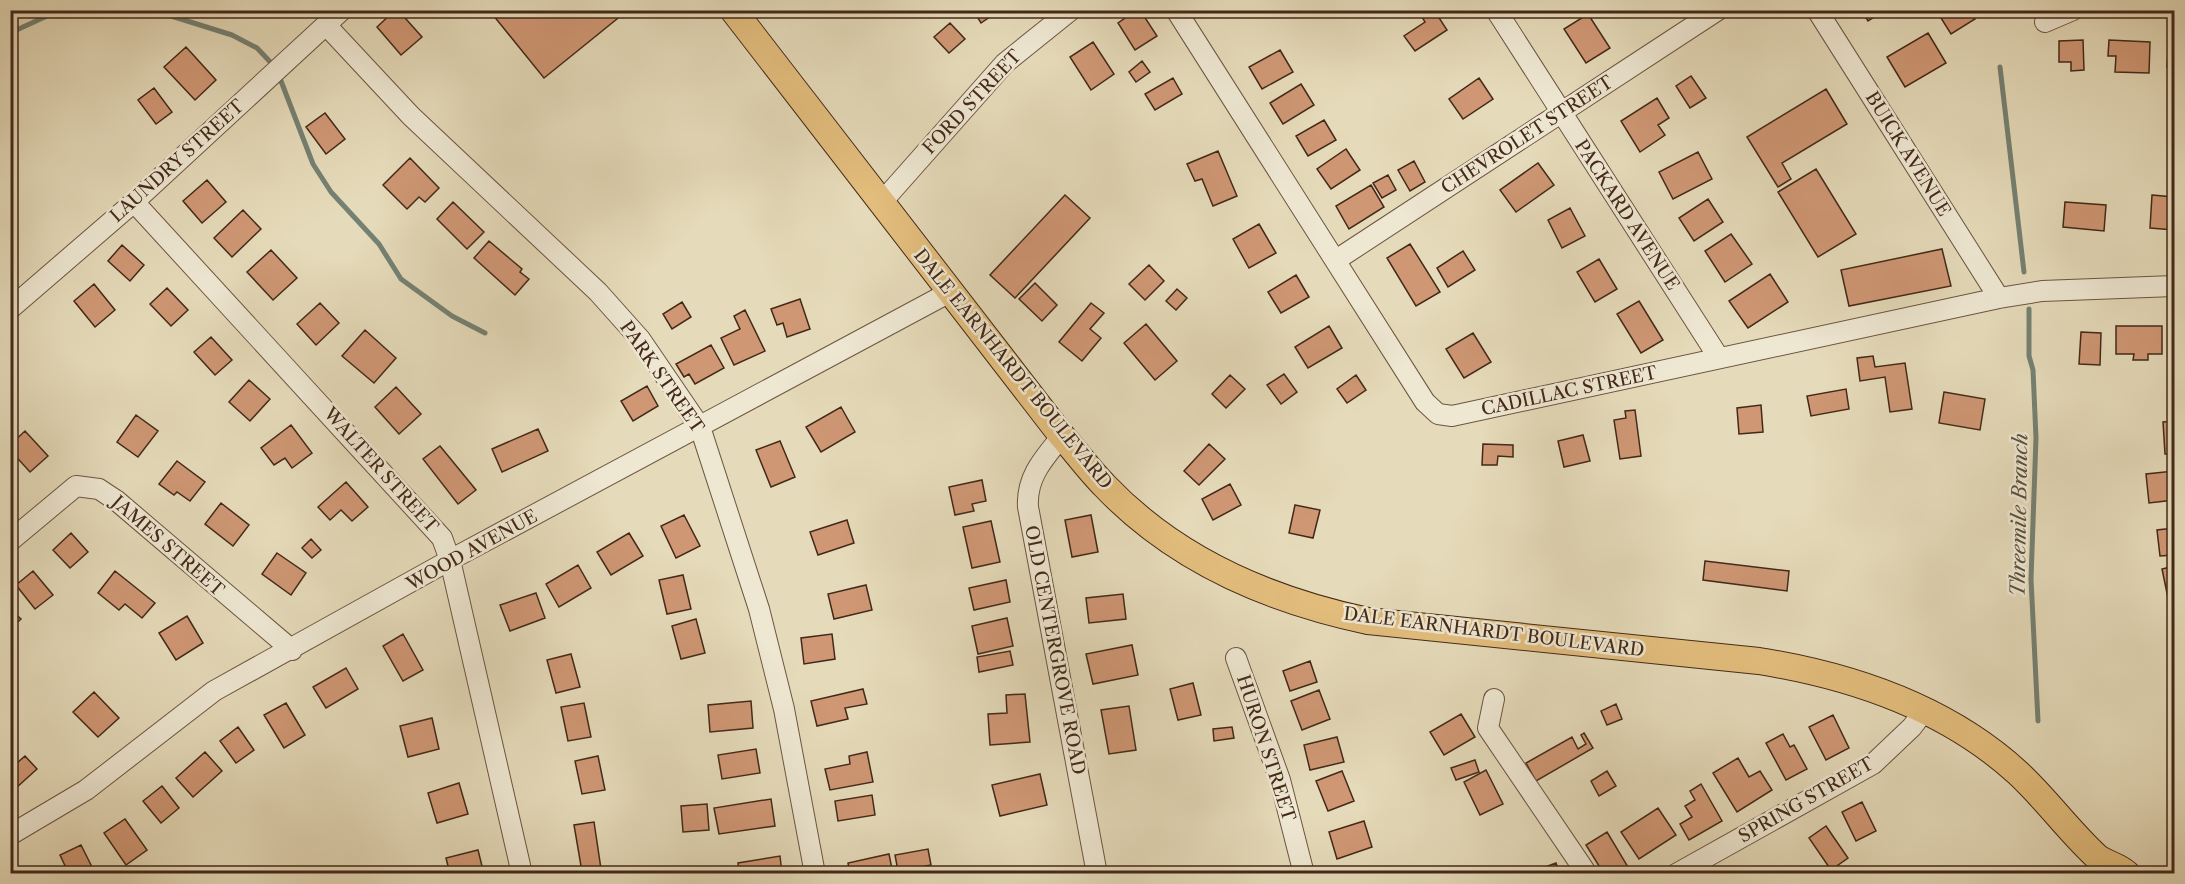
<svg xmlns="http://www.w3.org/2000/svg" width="2185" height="884" viewBox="0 0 2185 884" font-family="'Libre Caslon Text',serif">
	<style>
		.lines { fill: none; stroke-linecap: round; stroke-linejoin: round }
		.stream { stroke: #758173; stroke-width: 5 }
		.building { fill: #cf9774; stroke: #432919; stroke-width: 1.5 }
		.minor-casing { stroke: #6c5541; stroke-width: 22 }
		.major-casing { stroke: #432919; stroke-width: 28 }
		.minor { stroke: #eee7d2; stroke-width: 20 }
		.major { stroke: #e2bd7c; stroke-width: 26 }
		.labels { text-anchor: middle; stroke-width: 5; stroke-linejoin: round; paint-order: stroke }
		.street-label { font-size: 18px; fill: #432919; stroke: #eee7d2 }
		.water-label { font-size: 20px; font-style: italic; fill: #584e3e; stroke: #eee7d2 }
	</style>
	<rect width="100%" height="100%" fill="#e5dab9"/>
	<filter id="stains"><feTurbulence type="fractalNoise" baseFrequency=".00333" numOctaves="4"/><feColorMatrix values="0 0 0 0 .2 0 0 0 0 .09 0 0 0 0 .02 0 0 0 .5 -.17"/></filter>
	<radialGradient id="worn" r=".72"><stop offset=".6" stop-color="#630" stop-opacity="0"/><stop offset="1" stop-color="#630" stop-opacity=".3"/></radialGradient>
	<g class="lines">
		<path class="stream" d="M152 10 232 35 257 48 276 68 313 164 331 192 379 244 401 279 452 316 485 333
			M10 33 60 10
			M2000 67 2024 272
			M2029 309V356L2033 370 2036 438 2031 579 2038 721"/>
	</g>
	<path class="building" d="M395 10H398L422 37 401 55 377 27Z
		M489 10H628L544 78Z
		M973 10H1000L981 23Z
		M1137 10H1140L1157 36 1135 50 1118 23Z
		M1431 10H1434L1447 30 1415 51 1404 36 1425 22 1422 17Z
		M1861 10H1885L1868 21Z
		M1936 10H1970L1975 19 1951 34Z
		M1588 14 1610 48 1586 63 1564 29Z
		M950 23 965 39 949 53 934 37Z
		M1928 33 1946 63 1905 87 1887 57Z
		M2083 40 2084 70 2071 71V62H2059V41Z
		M2109 40 2150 42 2149 73 2115 72 2116 56H2108Z
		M2169 41 2174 42V68L2167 67Z
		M1093 42 1114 74 1091 90 1070 57Z
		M186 47 216 80 195 100 164 67Z
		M1280 50 1293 72 1262 89 1249 67Z
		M1142 61 1150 72 1136 82 1129 72Z
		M1691 76 1706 98 1690 108 1676 86Z
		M1173 78 1182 94 1155 110 1145 94Z
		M1479 78 1493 99 1463 119 1449 99Z
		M1301 84 1314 105 1283 124 1270 103Z
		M154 88 172 112 156 124 138 100Z
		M1826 89 1847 124 1782 163 1791 179 1778 187 1747 137Z
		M1657 98 1669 118 1658 125 1665 135 1640 152 1621 121Z
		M325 113 345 139 326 154 306 127Z
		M1324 120 1336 140 1308 156 1296 136Z
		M1346 149 1360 170 1331 189 1317 169Z
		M1218 151 1237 196 1213 206 1202 179 1195 181 1187 164Z
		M1698 152 1712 179 1673 199 1659 172Z
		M410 158 439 188 425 202 419 197 407 209 383 185Z
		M1414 161 1425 182 1410 191 1398 170Z
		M1538 163 1554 185 1516 212 1500 190Z
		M1816 169 1856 234 1818 257 1778 192Z
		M1388 175 1396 190 1382 198 1373 183Z
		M207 180 226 202 202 223 183 201Z
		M1371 185 1384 207 1349 229 1336 206Z
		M1065 195 1090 218 1015 298 990 275Z
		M2152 195 2174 197V230L2150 228Z
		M1708 199 1723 222 1694 241 1679 218Z
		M453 202 484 232 467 249 437 219Z
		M2065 202 2106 205 2104 231 2063 227Z
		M1570 208 1585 236 1562 248 1548 220Z
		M243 210 261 229 232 257 214 238Z
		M1259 224 1276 253 1249 268 1233 239Z
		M1731 234 1752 264 1725 282 1705 251Z
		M489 241 522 269 520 272 529 279 515 295 474 258Z
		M1410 244 1440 292 1416 306 1387 258Z
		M122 245 144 265 130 281 108 261Z
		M1942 249 1951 286 1849 306 1841 270Z
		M271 250 297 278 273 300 247 272Z
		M1463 251 1475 270 1448 287 1437 268Z
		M1599 259 1617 289 1595 302 1577 272Z
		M1149 265 1164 281 1145 300 1129 284Z
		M1770 274 1788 302 1748 328 1729 301Z
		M1296 275 1309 297 1281 313 1268 292Z
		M1035 283 1057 305 1042 321 1019 299Z
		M94 284 115 310 95 327 74 301Z
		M167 288 188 310 171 326 150 304Z
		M1177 289 1187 298 1176 310 1166 301Z
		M800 299 810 329 787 337 783 323 777 325 771 309Z
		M1639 301 1663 340 1641 353 1617 314Z
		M682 302 691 317 672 329 663 314Z
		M320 303 339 323 316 345 297 324Z
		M1091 303 1104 313 1090 329 1101 338 1082 361 1059 342Z
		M745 310 765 351 734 365 721 338 740 329 734 316Z
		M1146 324 1177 361 1155 380 1124 343Z
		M1329 326 1342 348 1308 368 1295 347Z
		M2116 326H2162V354H2148V360H2133L2134 354H2116Z
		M365 330 396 358 374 383 342 356Z
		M2081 332 2101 333 2100 365 2079 364Z
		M1473 333 1491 362 1464 378 1446 349Z
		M211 337 232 360 215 375 194 352Z
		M711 345 724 368 695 384 689 374 684 377 676 364Z
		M1873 356 1875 367 1905 363 1912 409 1890 412 1885 377 1860 381 1857 358Z
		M1284 374 1297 392 1281 404 1267 385Z
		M1230 375 1245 389 1226 408 1212 394Z
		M1356 375 1366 390 1347 403 1337 389Z
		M249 380 270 399 250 421 229 402Z
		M647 386 658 406 633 421 621 401Z
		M396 387 421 414 399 434 375 407Z
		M1846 389 1849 409 1811 416 1807 396Z
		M1944 392 1985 399 1980 430 1939 423Z
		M1761 405 1763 432 1739 434 1737 408Z
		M841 407 855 432 821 452 806 427Z
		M1635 410 1641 456 1620 459 1614 420 1626 418 1625 411Z
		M136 415 158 431 138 457 117 442Z
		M2174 421V454H2165L2163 422Z
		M291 425 312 453 292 468 285 458 274 465 261 448Z
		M538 429 548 451 502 472 492 449Z
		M25 431 48 456 30 472 10 450V445Z
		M1583 435 1590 461 1564 467 1558 441Z
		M780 441 795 477 771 487 756 450Z
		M1209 444 1225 459 1199 485 1184 471Z
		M1483 444 1513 445V457L1498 456 1497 465H1482Z
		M440 446 476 490 458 504 423 459Z
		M177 461 205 482 190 501 177 492 174 495 159 484Z
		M2174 471V500L2149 503 2146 474Z
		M982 480 986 501 972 504 974 511 955 515 949 487Z
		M346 482 368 507 352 521 341 510 330 520 318 507Z
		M1230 484 1241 505 1213 520 1202 499Z
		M221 503 249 525 233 546 205 524Z
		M1295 505 1320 510 1313 538 1289 533Z
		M684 515 700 546 676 558 661 526Z
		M1091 515 1098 552 1072 557 1065 520Z
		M847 520 854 543 818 555 810 532Z
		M991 521 1000 562 972 568 963 527Z
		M2174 528V555L2160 556 2157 530Z
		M71 533 88 552 70 568 53 550Z
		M629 533 643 556 611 575 597 552Z
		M311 539 321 550 312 558 302 548Z
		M277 553 306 573 291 595 262 574Z
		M1705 561 1789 571 1787 591 1703 580Z
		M578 565 591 588 559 607 546 584Z
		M2174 566V596L2168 598 2162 569Z
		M33 571 53 595 35 609 16 585Z
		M115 571 155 603 142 618 125 604 119 610 98 593Z
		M683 575 691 609 667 614 659 580Z
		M1006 580 1010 602 974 610 969 588Z
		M866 585 872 610 834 619 828 594Z
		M536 593 545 618 510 631 500 605Z
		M1123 594 1126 619 1089 623 1086 598Z
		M10 609 21 619 10 629Z
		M187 616 203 643 176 660 159 633Z
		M1007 618 1013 646 978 654 972 626Z
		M696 619 705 653 681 659 672 626Z
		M403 634 423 670 403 681 383 646Z
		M832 634 835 659 804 664 801 638Z
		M1132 645 1138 675 1093 684 1086 654Z
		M1010 651 1013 665 979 672 977 657Z
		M571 654 580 687 556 693 547 660Z
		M1310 661 1317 682 1290 691 1283 671Z
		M346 668 358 689 326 708 313 687Z
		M1193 683 1201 715 1178 720 1170 689Z
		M863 689 867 704 845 708 848 719 817 726 811 701Z
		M1319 690 1330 719 1302 730 1291 701Z
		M94 692 119 718 98 737 73 712Z
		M1025 694 1030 742 990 745 988 714 1007 713 1006 695Z
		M751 701 753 728 710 732 708 705Z
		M286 703 305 735 284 748 264 715Z
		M584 703 591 737 568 741 561 707Z
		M1616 704 1622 719 1607 725 1601 711Z
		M1129 706 1136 750 1109 754 1101 710Z
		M1461 714 1475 737 1444 755 1430 732Z
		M1833 715 1849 748 1826 760 1809 727Z
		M432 718 439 749 408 757 400 726Z
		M238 727 254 750 236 763 220 741Z
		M1232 727 1234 738 1214 741 1213 729Z
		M1584 733 1593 748 1536 781 1526 763 1572 737 1578 749 1586 744 1581 735Z
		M1783 734 1790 747 1794 745 1807 769 1786 780 1766 743Z
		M1337 737 1344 762 1310 770 1304 745Z
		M756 749 760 773 722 779 718 755Z
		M205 752 222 771 193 797 176 778Z
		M867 752 873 782 830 790 825 769 850 764 849 756Z
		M25 756 37 769 16 788 10 782V769Z
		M598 756 605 790 582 794 575 761Z
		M1738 758 1749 777 1760 771 1772 790 1737 812 1713 773Z
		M1475 760 1479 772 1456 780 1451 768Z
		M1486 770 1503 804 1480 815 1464 782Z
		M1342 771 1354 801 1328 811 1316 781Z
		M1607 771 1616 786 1599 796 1591 781Z
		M1040 774 1047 805 1000 816 992 785Z
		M459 783 468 814 437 823 428 793Z
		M1701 784 1722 821 1689 840 1680 824 1692 817 1685 806 1695 800 1690 791Z
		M162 786 179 808 161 823 143 801Z
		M872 795 875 815 838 821 835 801Z
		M771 799 775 826 719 834 714 808Z
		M1862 802 1876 831 1856 841 1842 812Z
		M707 804 709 830 683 832 681 806Z
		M1658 808 1676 835 1639 859 1621 832Z
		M125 819 147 850 126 865 104 833Z
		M1364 821 1372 847 1337 859 1329 832Z
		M594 822 601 869 582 872 574 825Z
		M1826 826 1848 858 1831 870 1809 838Z
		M1607 832 1628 867 1619 874H1604L1586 845Z
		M81 845 94 871 69 874 60 855Z
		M928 849 931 865 898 871 895 855Z
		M478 850 484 874H450L446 858Z
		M889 854 893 874H850L848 863Z
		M780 856 782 874H739L738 863Z
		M1556 863 1560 874H1526Z"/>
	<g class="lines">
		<defs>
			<path id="minor" d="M1176 10 1425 402 1438 414 1452 416 1999 298 2042 291 2174 286
				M1496 10 1719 358
				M1817 10 1999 298
				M2045 22 2073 10
				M326 25 411 116 598 292 640 339 700 427 759 609 784 709 815 874
				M134 202 442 538 450 560 522 874
				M881 203 1005 63 1071 10
				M1336 260 1718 10
				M10 309 134 202 342 10
				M1062 436C1044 458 1026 477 1028 507L1097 874
				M10 541 76 486 99 489 117 501 292 650
				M1236 658 1280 780 1304 874
				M1494 699 1488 728 1587 874
				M10 835 86 790 214 691 450 560 950 292
				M1676 874 1873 764 1912 727 1924 711"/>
			<path id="major" d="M733 10 1062 436C1076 452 1089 470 1104 485 1175 560 1268 600 1368 621L1759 661C1853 676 1947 708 2018 773 2046 799 2068 830 2096 856 2105 864 2118 865 2127 874"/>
		</defs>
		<use href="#minor" class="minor-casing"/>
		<use href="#major" class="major-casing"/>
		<use href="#minor" class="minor"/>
		<use href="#major" class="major"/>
	</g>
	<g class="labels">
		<g class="street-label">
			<text transform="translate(972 102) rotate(-47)" y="6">FORD STREET</text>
			<text transform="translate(1527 135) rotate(-33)" y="6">CHEVROLET STREET</text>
			<text transform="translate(1908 154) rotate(58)" y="6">BUICK AVENUE</text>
			<text transform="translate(177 161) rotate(-42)" y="6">LAUNDRY STREET</text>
			<text transform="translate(1627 215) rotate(57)" y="6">PACKARD AVENUE</text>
			<text transform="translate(1013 369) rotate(51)" y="6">DALE EARNHARDT BOULEVARD</text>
			<text transform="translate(662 377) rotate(55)" y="6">PARK STREET</text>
			<text transform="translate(1569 391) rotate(-12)" y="6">CADILLAC STREET</text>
			<text transform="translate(381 470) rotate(48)" y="6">WALTER STREET</text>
			<text transform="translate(168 546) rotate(41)" y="6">JAMES STREET</text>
			<text transform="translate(472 550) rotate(-29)" y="6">WOOD AVENUE</text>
			<text transform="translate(1494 632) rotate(7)" y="6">DALE EARNHARDT BOULEVARD</text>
			<text transform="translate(1055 650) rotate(79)" y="6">OLD CENTERGROVE ROAD</text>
			<text transform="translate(1266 748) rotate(72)" y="6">HURON STREET</text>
			<text transform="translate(1806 800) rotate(-30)" y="6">SPRING STREET</text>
		</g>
		<g class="water-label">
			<text transform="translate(2019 515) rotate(-89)" y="7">Threemile Branch</text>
		</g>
	</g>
	<rect width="2185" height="884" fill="none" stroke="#e5dab9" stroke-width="36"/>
	<rect x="12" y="12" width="2161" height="860" fill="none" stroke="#432919" stroke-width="3"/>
	<rect x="18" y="18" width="2149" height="848" fill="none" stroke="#432919" stroke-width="1.5"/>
	<rect width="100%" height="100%" filter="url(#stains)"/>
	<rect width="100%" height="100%" fill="url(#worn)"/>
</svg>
